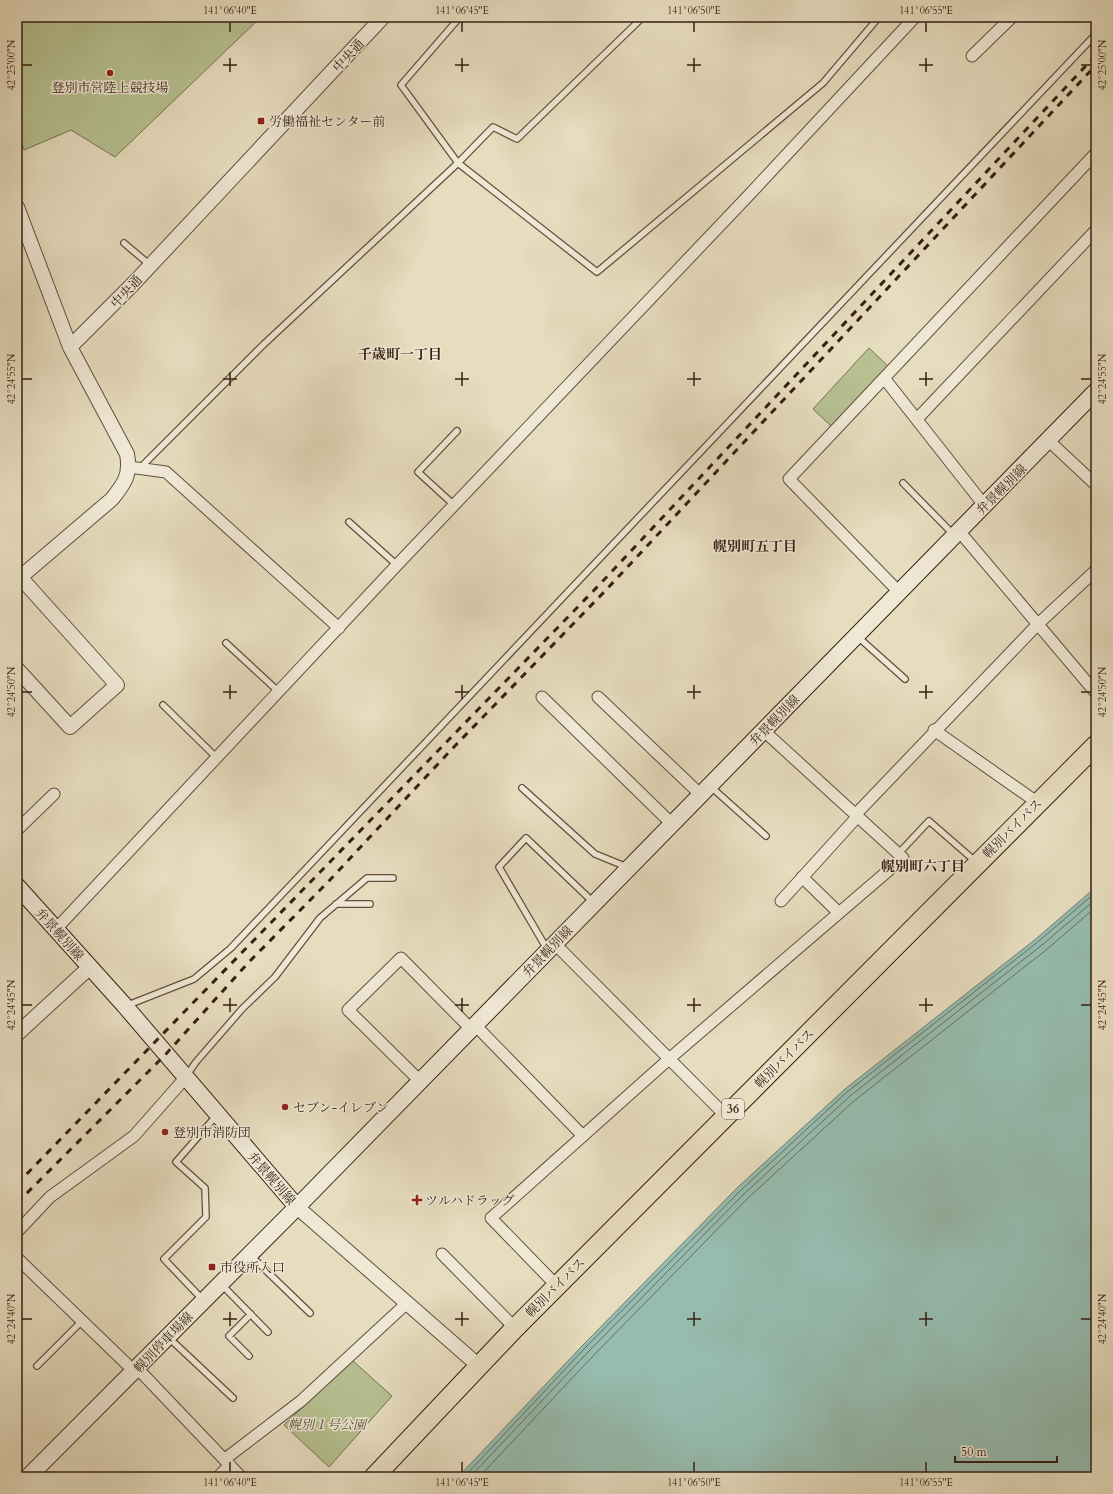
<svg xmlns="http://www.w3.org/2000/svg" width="1113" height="1494" viewBox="0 0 1113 1494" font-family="Cardo,'Noto Serif JP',serif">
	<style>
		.green { fill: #b6c091; stroke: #767052 }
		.water { fill: #96bcaf; stroke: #707d71 }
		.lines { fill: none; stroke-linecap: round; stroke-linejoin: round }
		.shore { stroke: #666e61; stroke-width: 1 }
		.service-casing { stroke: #624e3e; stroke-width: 8 }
		.minor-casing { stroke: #624e3e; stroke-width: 13 }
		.tertiary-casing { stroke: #624e3e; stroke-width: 16 }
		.secondary-casing { stroke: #361f13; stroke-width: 18 }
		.trunk-casing { stroke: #361f13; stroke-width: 21 }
		.service { stroke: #efe8d5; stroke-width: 5.5 }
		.minor { stroke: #efe8d5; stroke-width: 11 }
		.tertiary { stroke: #efe8d5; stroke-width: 14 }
		.secondary { stroke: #efe8d5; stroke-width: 16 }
		.trunk { stroke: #e6dcbe; stroke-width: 19 }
		.rail { stroke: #361f13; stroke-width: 3; stroke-dasharray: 7 7; stroke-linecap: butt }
		.ticks { fill: none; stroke: #361f13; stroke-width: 1.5 }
		.poi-dot { fill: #8f2418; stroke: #efe8d5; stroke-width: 1.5 }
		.labels { text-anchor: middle; stroke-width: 3; stroke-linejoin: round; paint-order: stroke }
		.shield { fill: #efe8d5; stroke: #6e5b4d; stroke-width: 1 }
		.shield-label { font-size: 12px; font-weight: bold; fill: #361f13 }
		.street-label { font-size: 13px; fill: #361f13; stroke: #efe8d5 }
		.poi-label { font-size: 13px; fill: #361f13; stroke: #efe8d5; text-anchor: start }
		.park-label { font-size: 13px; font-style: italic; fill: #5c4f39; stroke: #efe8d5 }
		.neighbourhood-label { font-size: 14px; font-weight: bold; fill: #361f13; stroke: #efe8d5 }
		.neatline { fill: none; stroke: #361f13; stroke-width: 1.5 }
		.ticks-label { font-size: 10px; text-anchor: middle; fill: #361f13 }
	</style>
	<rect width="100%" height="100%" fill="#e6dcbe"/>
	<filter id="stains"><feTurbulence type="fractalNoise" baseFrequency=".005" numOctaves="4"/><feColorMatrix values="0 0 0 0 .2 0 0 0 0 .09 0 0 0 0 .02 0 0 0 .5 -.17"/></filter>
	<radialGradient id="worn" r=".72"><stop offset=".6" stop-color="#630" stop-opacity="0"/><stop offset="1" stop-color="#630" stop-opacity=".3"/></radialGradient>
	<path class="green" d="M17 17H261L115 157 71 130 24 150 17 131Z
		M869 348 889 367 831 426 813 409Z
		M352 1360 392 1396 329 1467 284 1425Z"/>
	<path class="water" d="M1096 887V1477H458L582 1346 738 1187 845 1089 1037 938Z"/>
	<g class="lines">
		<path class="shore" d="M464 1477 585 1348 741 1190 847 1092 1039 941 1096 892
			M470 1477 588 1352 744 1194 850 1096 1042 945 1096 899
			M479 1477 593 1356 748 1198 854 1101 1046 950 1096 907"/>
		<defs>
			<path id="service" d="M460 17 401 85 458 163 597 272 823 83 879 17
				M124 243 150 265
				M140 468 263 345 458 163 493 127 517 139 643 17
				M903 483 954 535
				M454 505 418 472 457 431
				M349 522 397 565
				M858 637 905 679
				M226 643 279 692
				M163 705 217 758
				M710 786 766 836
				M522 788 595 854 627 867
				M899 853 929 821 975 861
				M336 904H370
				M547 949 499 867 526 838 593 902
				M128 1005 194 979 231 948 1096 34
				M187 1075 196 1062 242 1009 275 977 320 918 367 878H393
				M250 1255 310 1313
				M222 1285 268 1332
				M203 1300 164 1259 206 1217 205 1188 176 1162 217 1115
				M168 1337 233 1398
				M249 1356 229 1336 251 1314
				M37 1366 82 1321"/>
			<path id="minor" d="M972 56 1012 17
				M884 378 984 505
				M917 419 1096 230
				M1048 440 1096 485
				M129 467 166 472 339 628
				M959 531 1096 693
				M899 592 789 479 1096 153
				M542 697 672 824
				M598 697 701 795
				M934 730 1038 803
				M855 815 1038 624 1096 570
				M17 830 54 794
				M802 877 838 912
				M781 901 857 817
				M56 929 397 565 749 195 915 17
				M555 944 726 1116
				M475 1025 583 1136
				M420 1081 348 1010 401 958 471 1029
				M17 1232 50 1197 134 1136 186 1077
				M442 1254 515 1328
				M17 1258 134 1371
				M557 1286 491 1218 669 1059 903 858 764 731
				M137 1368 241 1477
				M225 1459 301 1401 407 1303
				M218 1477 230 1465"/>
			<path id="tertiary" d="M17 207 70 347 127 454C131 475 124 484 112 499L17 580
				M70 347 133 284 383 17
				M17 669 70 727 117 685 20 577
				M17 1034 90 967
				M297 1207 479 1366"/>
			<path id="secondary" d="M17 886 125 1006 297 1207
				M28 1477 297 1207 1096 391"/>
			<path id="trunk" d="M374 1477 515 1328 1096 745"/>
		</defs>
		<use href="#service" class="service-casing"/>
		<use href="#minor" class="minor-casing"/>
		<use href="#tertiary" class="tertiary-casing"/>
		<use href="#secondary" class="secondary-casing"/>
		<use href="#trunk" class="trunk-casing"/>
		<use href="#service" class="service"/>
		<use href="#minor" class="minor"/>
		<use href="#tertiary" class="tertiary"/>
		<use href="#secondary" class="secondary"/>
		<use href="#trunk" class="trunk"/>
		<path class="rail" d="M17 1184 601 583 1096 55
			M17 1203 166 1054 248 963 328 882 451 750 606 590 1096 65"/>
	</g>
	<path class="ticks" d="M230 22V32M462 22V32M694 22V32M926 22V32M230 58V72M462 58V72M694 58V72M926 58V72M22 65H32M223 65H237M455 65H469M687 65H701M919 65H933M1081 65H1091M230 372V386M462 372V386M694 372V386M926 372V386M22 379H32M223 379H237M455 379H469M687 379H701M919 379H933M1081 379H1091M230 685V699M462 685V699M694 685V699M926 685V699M22 692H32M223 692H237M455 692H469M687 692H701M919 692H933M1081 692H1091M230 998V1012M462 998V1012M694 998V1012M926 998V1012M22 1005H32M223 1005H237M455 1005H469M687 1005H701M919 1005H933M1081 1005H1091M230 1312V1326M462 1312V1326M694 1312V1326M926 1312V1326M22 1319H32M223 1319H237M455 1319H469M687 1319H701M919 1319H933M1081 1319H1091M230 1462V1472M462 1462V1472M694 1462V1472M926 1462V1472"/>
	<g class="poi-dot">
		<circle cx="110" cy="73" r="4"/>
		<rect x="257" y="117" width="8" height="8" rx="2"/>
		<circle cx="285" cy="1107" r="4"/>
		<circle cx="165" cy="1132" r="4"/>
		<path d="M415 1194h4v4h4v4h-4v4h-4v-4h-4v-4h4z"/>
		<rect x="208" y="1263" width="8" height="8" rx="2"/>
	</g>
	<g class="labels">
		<rect class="shield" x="722" y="1099" width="22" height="20" rx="3"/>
		<g class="shield-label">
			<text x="733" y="1113">36</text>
		</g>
		<g class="street-label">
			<text transform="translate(348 55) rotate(-47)" y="5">中央通</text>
			<text transform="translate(126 291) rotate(-47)" y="5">中央通</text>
			<text transform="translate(1001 489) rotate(-45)" y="5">弁景幌別線</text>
			<text transform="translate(774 720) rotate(-46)" y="5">弁景幌別線</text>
			<text transform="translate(1012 828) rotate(-45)" y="5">幌別バイパス</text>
			<text transform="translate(60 934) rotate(48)" y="5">弁景幌別線</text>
			<text transform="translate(547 951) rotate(-46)" y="5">弁景幌別線</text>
			<text transform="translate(784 1058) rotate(-45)" y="5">幌別バイパス</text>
			<text transform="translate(272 1178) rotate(49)" y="5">弁景幌別線</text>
			<text transform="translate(555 1287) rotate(-45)" y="5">幌別バイパス</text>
			<text transform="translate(163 1342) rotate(-46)" y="5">幌別停車場線</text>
		</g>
		<g class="poi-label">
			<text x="110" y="92" text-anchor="middle">登別市営陸上競技場</text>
			<text x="269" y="126">労働福祉センター前</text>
			<text x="293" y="1112">セブン-イレブン</text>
			<text x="173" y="1137">登別市消防団</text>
			<text x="425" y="1205">ツルハドラッグ</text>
			<text x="220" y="1272">市役所入口</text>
		</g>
		<g class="park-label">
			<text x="327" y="1429">幌別１号公園</text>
		</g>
		<g class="neighbourhood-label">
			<text x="400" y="359">千歳町一丁目</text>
			<text x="755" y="551">幌別町五丁目</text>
			<text x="923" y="871">幌別町六丁目</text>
		</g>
	</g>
	<rect width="1113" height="1494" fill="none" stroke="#e6dcbe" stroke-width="44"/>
	<path d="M955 1456v6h102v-6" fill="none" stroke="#361f13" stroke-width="2"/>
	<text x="961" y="1456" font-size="12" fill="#361f13" stroke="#efe8d5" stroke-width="3" paint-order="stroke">50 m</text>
	<rect x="22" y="22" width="1069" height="1450" class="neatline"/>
	<g class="ticks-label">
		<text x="230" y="14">141°06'40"E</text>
		<text x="462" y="14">141°06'45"E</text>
		<text x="694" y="14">141°06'50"E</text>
		<text x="926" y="14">141°06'55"E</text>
		<text transform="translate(11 65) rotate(-90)" y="4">42°25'00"N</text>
		<text transform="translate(1102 65) rotate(-90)" y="4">42°25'00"N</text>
		<text transform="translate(11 379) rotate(-90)" y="4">42°24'55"N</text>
		<text transform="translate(1102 379) rotate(-90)" y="4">42°24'55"N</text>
		<text transform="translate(11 692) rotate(-90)" y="4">42°24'50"N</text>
		<text transform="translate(1102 692) rotate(-90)" y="4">42°24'50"N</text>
		<text transform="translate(11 1005) rotate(-90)" y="4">42°24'45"N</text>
		<text transform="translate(1102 1005) rotate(-90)" y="4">42°24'45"N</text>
		<text transform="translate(11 1319) rotate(-90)" y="4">42°24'40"N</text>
		<text transform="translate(1102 1319) rotate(-90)" y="4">42°24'40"N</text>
		<text x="230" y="1486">141°06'40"E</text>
		<text x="462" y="1486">141°06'45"E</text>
		<text x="694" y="1486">141°06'50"E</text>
		<text x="926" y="1486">141°06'55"E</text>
	</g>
	<rect width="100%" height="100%" filter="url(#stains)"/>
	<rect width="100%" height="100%" fill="url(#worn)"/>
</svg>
